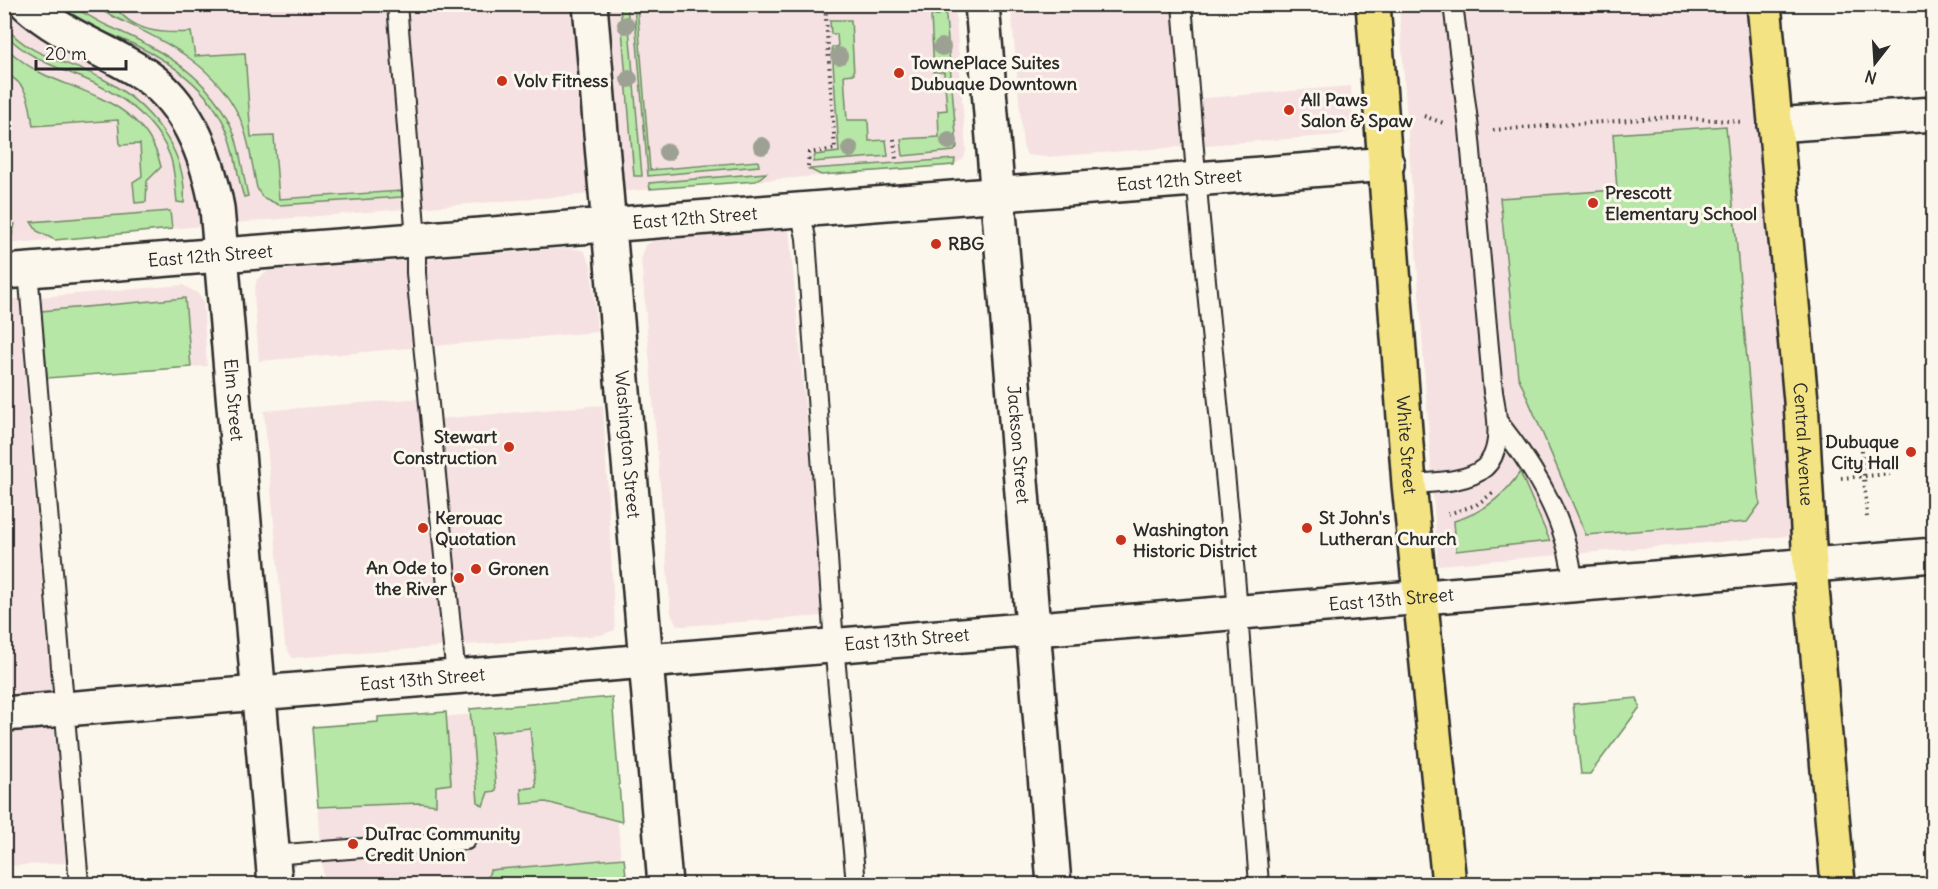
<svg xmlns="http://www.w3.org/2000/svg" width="1938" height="889" viewBox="0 0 1938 889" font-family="Delius,sans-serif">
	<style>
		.built { fill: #f5e1e1 }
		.green { fill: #b7e7a6; stroke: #718968; stroke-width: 1.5 }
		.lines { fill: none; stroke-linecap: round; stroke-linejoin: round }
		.lane-casing { stroke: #2b2b2b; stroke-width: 22 }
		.street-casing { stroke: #2b2b2b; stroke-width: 38 }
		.secondary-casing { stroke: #2b2b2b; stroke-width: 38 }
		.primary-casing { stroke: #2b2b2b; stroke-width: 38 }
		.path { stroke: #2b2b2b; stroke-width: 4; stroke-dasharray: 1.5 4.5; stroke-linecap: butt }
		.lane { stroke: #fbf7ec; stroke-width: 18 }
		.street { stroke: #fbf7ec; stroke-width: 33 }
		.secondary { stroke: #fbf7ec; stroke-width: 33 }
		.primary { stroke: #f4e382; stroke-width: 33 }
		.tree { fill: #9ca193 }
		.poi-dot { fill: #c8321e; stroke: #fbf7ec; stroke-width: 2 }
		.labels { text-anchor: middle; stroke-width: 6; stroke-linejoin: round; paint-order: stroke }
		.poi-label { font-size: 18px; font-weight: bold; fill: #2b2b2b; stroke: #fbf7ec; text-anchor: start }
		.street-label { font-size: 18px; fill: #2b2b2b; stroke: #fbf7ec }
	</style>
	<rect width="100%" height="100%" fill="#fbf7ec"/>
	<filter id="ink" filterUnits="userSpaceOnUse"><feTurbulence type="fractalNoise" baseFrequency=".0167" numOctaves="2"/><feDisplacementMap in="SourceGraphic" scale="12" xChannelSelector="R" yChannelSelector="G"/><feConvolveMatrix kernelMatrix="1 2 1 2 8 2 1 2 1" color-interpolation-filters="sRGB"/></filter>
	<g filter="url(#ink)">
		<path class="built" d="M5 5H955L966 150 964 158 954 165 268 220 5 244Z
			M1011 5H1174L1181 100 1351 86 1353 125 1350 131 1339 135 1046 157 1027 155 1023 146Z
			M1399 5H1747L1801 401 1815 534 1438 565Z
			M789 228 824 616 683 626 677 625 671 614 641 257 645 245 655 241Z
			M571 248 584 251 591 265 597 332 259 361 254 293 257 279 269 271Z
			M183 285 197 293 203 300 207 366 25 380 66 863 5 866V300Z
			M422 398 424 420 603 405 615 630 601 635 292 658 285 645 264 411Z
			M608 704 623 884H324L312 727Z"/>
		<path class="green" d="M59 5C75 4 93 20 108 26 161 49 212 77 234 133 241 154 243 175 248 196L244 197C237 178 237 159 230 139 216 95 176 64 135 45 109 33 81 25 59 5Z
			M91 5H114C132 32 161 34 191 32L195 56 245 53 251 137 274 136 279 199 402 191V197L279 205 262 197 257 188C252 165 249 138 239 116 210 54 146 35 91 5Z
			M620 5H627L642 176H634Z
			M634 5H637L650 170 758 161 759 166 648 176Z
			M939 5H945L957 147 954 151 903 156 901 139 939 137 938 111 947 110 944 72H934L931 16 939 15Z
			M830 20H851L854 74 844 75 847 120H868L869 141 886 140 888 156 813 162 815 155 839 152 832 47H838L837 34H831Z
			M4 25C30 58 69 61 103 79 148 103 188 150 184 203L177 202C175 187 175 170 170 156 154 115 114 90 75 75 48 64 25 55 5 34Z
			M5 47C17 58 31 69 47 76 94 96 148 108 161 167L147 181 146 202 135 203 133 182 142 176 140 144 120 145 118 120 33 126C30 103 28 84 5 73Z
			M1726 126 1760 504 1747 522 1586 535 1518 376 1500 198 1617 190 1613 134Z
			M955 159 954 165 821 175 809 169Z
			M766 173 756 181 650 189 649 183Z
			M170 211 172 229 55 240 37 231 31 222Z
			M15 224 11 238 5 244V225Z
			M185 298 191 367 47 378 41 311Z
			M1520 472 1550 541 1456 551 1454 521C1483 513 1504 496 1520 472Z
			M612 697 622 822 546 802 522 804 521 789 536 787 530 728 491 732 496 791 488 792 483 806 478 802 470 709Z
			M1637 698 1640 707 1590 774H1581L1573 704Z
			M446 712 451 784 436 786V805L420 803 318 807 312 727 378 722V717Z
			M624 858 627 884H486L490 870Z"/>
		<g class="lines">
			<defs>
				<path id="lane" d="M397 4 416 239V273L456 677
					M1182 4 1199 210 1235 575 1259 884
					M800 210 806 238 834 645 856 884
					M28 270 79 884
					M1499 423C1536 470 1569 524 1573 584
					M1409 484C1482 481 1509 474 1493 392L1469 129 1453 4
					M272 855 466 840"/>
				<g id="street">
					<path id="s1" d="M590 4 665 884"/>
					<path id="s2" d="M982 4 1054 884"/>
					<path d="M1775 125 1934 114"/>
					<path id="s3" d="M4 272 1387 164"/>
					<path id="s4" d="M4 714 1934 555"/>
				</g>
				<g id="secondary">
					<path id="s5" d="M27 4C63 37 109 50 148 77 190 107 208 159 217 208L275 884"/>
				</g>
				<g id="primary">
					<path id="s6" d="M1373 4 1409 484 1449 884"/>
					<path id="s7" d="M1764 4 1801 401 1810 565 1838 884"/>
				</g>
			</defs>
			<use href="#lane" class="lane-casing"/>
			<use href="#street" class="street-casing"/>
			<use href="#secondary" class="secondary-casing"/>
			<use href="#primary" class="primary-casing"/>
			<path class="path" d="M1424 116 1446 124
				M1493 130 1671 117 1743 122
				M894 139 896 159
				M808 166 809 153 835 149 825 4
				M1837 440 1861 438 1867 517
				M1841 478 1890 474
				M1448 514 1476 505 1493 493"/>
			<use href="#lane" class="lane"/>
			<use href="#street" class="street"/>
			<use href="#secondary" class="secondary"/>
			<use href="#primary" class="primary"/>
		</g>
		<g class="tree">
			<circle cx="626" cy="25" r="9"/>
			<circle cx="942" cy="47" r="9"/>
			<circle cx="839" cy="56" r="9"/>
			<circle cx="629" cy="79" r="9"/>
			<circle cx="949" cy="141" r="9"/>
			<circle cx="762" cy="146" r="9"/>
			<circle cx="850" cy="149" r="9"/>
			<circle cx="667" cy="152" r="9"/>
		</g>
	</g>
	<g class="poi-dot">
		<circle cx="899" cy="73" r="6"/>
		<circle cx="502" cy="81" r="6"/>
		<circle cx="1289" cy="110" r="6"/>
		<circle cx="1593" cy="203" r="6"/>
		<circle cx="936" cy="244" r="6"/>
		<circle cx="509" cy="447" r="6"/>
		<circle cx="1911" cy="452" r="6"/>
		<circle cx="423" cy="528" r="6"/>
		<circle cx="1307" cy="528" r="6"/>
		<circle cx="1121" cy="540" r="6"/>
		<circle cx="476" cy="569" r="6"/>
		<circle cx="459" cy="578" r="6"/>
		<circle cx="353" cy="844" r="6"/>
	</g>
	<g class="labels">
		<g class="poi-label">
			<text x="911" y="69">TownePlace Suites<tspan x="911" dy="21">Dubuque Downtown</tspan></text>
			<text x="514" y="87">Volv Fitness</text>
			<text x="1301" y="106">All Paws<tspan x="1301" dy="21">Salon &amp; Spaw</tspan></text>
			<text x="1605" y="199">Prescott<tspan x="1605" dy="21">Elementary School</tspan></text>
			<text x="948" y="250">RBG</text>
			<text x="497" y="443" text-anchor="end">Stewart<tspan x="497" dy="21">Construction</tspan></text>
			<text x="1899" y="448" text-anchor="end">Dubuque<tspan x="1899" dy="21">City Hall</tspan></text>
			<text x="435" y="524">Kerouac<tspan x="435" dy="21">Quotation</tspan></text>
			<text x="1319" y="524">St John's<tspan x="1319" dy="21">Lutheran Church</tspan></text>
			<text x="1133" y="536">Washington<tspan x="1133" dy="21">Historic District</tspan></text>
			<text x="447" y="574" text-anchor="end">An Ode to<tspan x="447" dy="21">the River</tspan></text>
			<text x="488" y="575">Gronen</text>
			<text x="365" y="840">DuTrac Community<tspan x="365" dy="21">Credit Union</tspan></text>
		</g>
		<g class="street-label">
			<text dy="6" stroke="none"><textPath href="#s3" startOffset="1179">East 12th Street</textPath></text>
			<text dy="6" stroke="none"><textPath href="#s3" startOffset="693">East 12th Street</textPath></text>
			<text dy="6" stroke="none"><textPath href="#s3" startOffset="207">East 12th Street</textPath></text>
			<text dy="6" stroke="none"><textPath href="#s5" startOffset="486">Elm Street</textPath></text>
			<text dy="6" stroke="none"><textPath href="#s2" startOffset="442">Jackson Street</textPath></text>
			<text dy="6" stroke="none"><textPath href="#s7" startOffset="442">Central Avenue</textPath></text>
			<text dy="6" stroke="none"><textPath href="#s1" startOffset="442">Washington Street</textPath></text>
			<text dy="6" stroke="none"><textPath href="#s6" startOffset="442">White Street</textPath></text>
			<text dy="6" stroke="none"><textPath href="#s4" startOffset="1392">East 13th Street</textPath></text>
			<text dy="6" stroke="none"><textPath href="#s4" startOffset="906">East 13th Street</textPath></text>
			<text dy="6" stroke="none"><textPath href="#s4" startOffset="420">East 13th Street</textPath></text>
		</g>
	</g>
	<rect width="1938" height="889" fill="none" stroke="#fbf7ec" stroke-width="24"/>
	<rect x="12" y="12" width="1914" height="865" fill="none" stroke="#2b2b2b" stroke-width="2" filter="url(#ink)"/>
	<g transform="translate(1875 63) rotate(197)" stroke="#fbf7ec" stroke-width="4.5" paint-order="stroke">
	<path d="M0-4.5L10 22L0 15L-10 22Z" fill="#2b2b2b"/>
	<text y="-9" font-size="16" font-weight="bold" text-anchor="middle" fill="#2b2b2b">N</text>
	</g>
	<path d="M36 60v9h90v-9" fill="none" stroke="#2b2b2b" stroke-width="3"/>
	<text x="45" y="60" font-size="18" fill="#2b2b2b" stroke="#fbf7ec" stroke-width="4.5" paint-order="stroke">20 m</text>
</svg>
